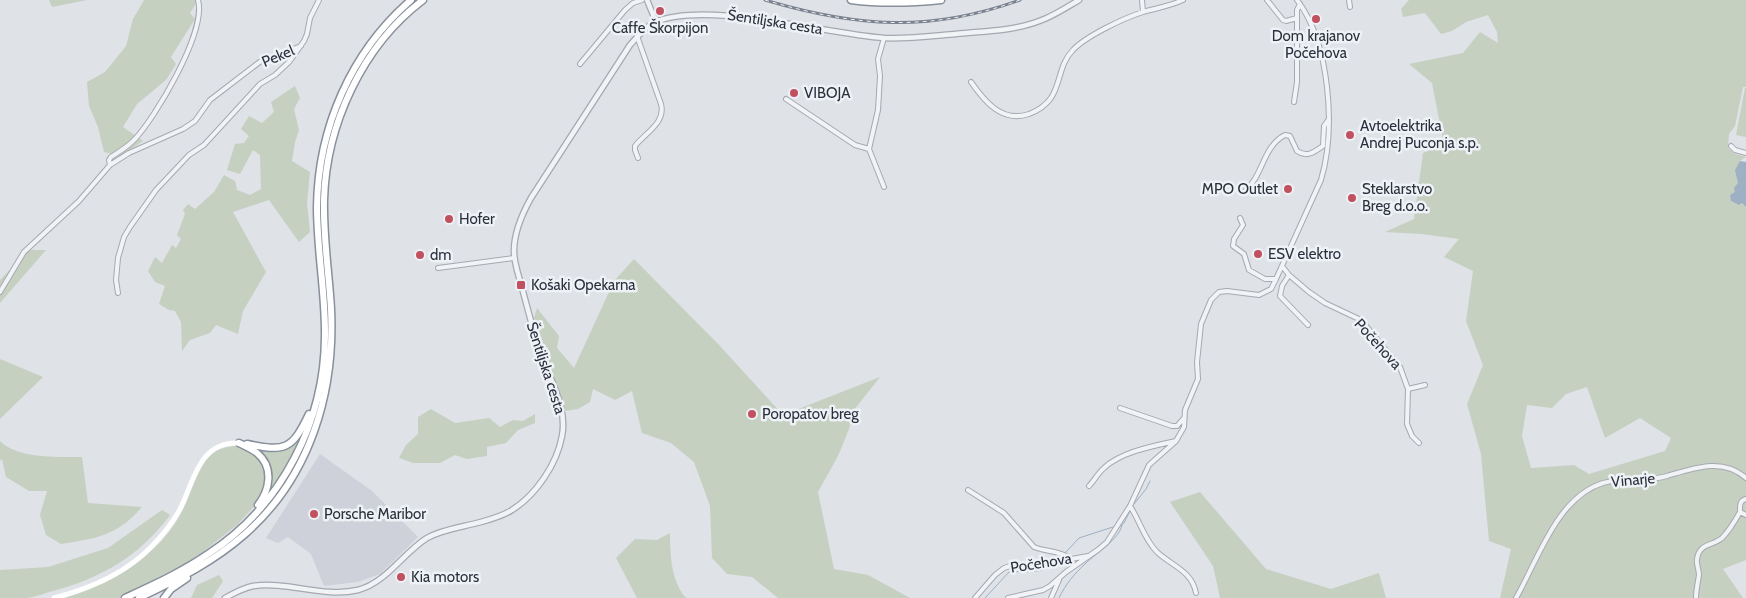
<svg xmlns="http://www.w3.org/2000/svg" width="1746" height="598" viewBox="0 0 1746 598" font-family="Cabin,sans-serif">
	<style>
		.built { fill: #ced1d9 }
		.green { fill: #c5d0c1; fill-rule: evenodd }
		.water { fill: #9db0c4 }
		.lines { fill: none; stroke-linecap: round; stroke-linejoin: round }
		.stream { stroke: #9db0c4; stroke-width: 1 }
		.minor-casing { stroke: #a5a9b1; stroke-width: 6 }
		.tertiary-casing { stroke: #a5a9b1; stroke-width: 7 }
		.trunk-casing { stroke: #88909c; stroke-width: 9 }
		.minor { stroke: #f2f3f6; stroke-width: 4 }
		.tertiary { stroke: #f2f3f6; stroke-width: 4.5 }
		.secondary { stroke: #fff; stroke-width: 5 }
		.trunk { stroke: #fff; stroke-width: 6 }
		.rail-casing { stroke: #7a828f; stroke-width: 3 }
		.rail { stroke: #eef1f5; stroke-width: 1; stroke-dasharray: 4; stroke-linecap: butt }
		.poi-dot { fill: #c15060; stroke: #eef1f5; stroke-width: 2 }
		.labels { text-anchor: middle; stroke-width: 5; stroke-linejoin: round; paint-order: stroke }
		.street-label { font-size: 15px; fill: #2a303d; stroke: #eef1f5 }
		.poi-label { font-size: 15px; fill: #2a303d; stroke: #eef1f5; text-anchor: start }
	</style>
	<rect width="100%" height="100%" fill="#dfe2e7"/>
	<path class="built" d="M320 454 372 491 418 537 380 574 358 582 324 586 311 554 288 537 278 543 266 538Z"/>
	<path class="green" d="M49 0H87L52 7Z
		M144 0H196L197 2 190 13 195 19 171 57 176 64 166 80 137 104 123 127 143 141 121 156 104 152 98 127 89 106 87 82 105 72 126 46 133 19Z
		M1409 0H1746V87H1743L1735 126 1729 134 1728 148 1735 154 1746 157 1740 161 1742 203 1746 207V560L1723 569 1743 598H1500L1511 549 1489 541 1481 454 1467 404 1483 365 1466 321 1473 271 1444 257 1459 239 1422 234 1385 232 1414 219 1423 153 1444 145 1432 83 1409 64 1463 53 1480 32 1498 43 1497 32 1488 15 1466 22 1452 31 1441 34 1425 13 1403 17 1401 9ZM1587 387 1605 438 1640 418 1671 438 1665 451 1589 474 1574 465 1531 468 1522 436 1527 405 1552 408 1566 394Z
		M295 86 300 98 294 109 299 130 295 142 292 161 310 172 307 203 310 232 299 242 269 200 233 212 266 272 243 311 238 334 216 325 210 333 190 340 182 351 181 322 175 311 169 310 159 304 165 286 155 282 148 271 155 257 162 263 172 245 176 248 181 239 177 235 185 214 183 210 188 204 195 209 214 192 224 175 235 181 237 190 250 195 261 189 260 155 253 150 240 174 227 170 235 144 244 143 249 136 241 129 249 116 262 123 274 112 271 102Z
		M1745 88H1746V137L1736 135Z
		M29 250H46L0 303V280Z
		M634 259 720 346 783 415 880 377 854 410 849 429 838 456 818 492 834 569 868 575 910 598H778L752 577 727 574 712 558 710 506 694 462 671 443 642 433 632 391 615 400 593 389 590 402 578 409 565 411 534 318 537 308 559 336 557 348 574 368 614 281Z
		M0 359 43 377 0 419Z
		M431 409 455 423 489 418 500 427 513 420 523 421 535 414V423L518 430 506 443 487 447V456L467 459 455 455 440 463H413L399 458 406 445 418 434V417Z
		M300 437H301L286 467 268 493 271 478 253 447 267 450Z
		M0 441C18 459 58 457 82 457L88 503 142 507C117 536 97 538 61 544L46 535 40 515 47 491H29L6 477 2 459 0 461Z
		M234 446 243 448 259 457 262 463 267 478 260 500 237 525 204 551 186 563 119 598H64C103 585 136 569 164 538 173 528 180 516 186 503 194 486 199 461 216 451 222 448 228 447 234 446Z
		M1200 492 1266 569 1331 589 1379 573 1386 598H1220L1213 566 1170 502Z
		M162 510 170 515C140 556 101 578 53 591 45 593 36 597 27 598 18 598 9 598 0 598V570L48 567 108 548Z
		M670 533C670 554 671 581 686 598H637L616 558 635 539 657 540Z
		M219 575 223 581 212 598H191L197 585Z"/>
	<path class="water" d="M1740 161 1746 162V207L1742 203 1739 205 1731 201 1730 195 1735 192 1734 188 1738 183 1735 170Z"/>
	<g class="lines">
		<path class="stream" d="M1134 504 1146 489 1150 481
			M1119 527 1124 523 1131 509
			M1066 552 1079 538 1113 527
			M1056 558 1061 556
			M985 598 1009 572C1024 571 1043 574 1056 564
			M1059 598C1065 585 1075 573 1085 564 1096 553 1119 540 1122 525"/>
		<defs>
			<path id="minor" d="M1142 0 1143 12
				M1267 0 1283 20 1286 21 1297 18
				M1349 0 1350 7
				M637 36 661 104C666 123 645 133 635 146V150L638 158
				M884 38 878 59 880 76 878 110 869 149 884 187
				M580 64 625 10 633 3 642 0
				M971 82C985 102 1002 123 1029 114 1037 111 1046 105 1051 98 1061 83 1059 64 1073 50 1086 36 1124 18 1143 12 1157 8 1170 6 1183 0
				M786 99 855 145 869 149
				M1294 102 1297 82V10L1300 4
				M1731 146 1735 150 1746 153
				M110 165 109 160 111 157C119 152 127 147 133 141 155 119 207 31 198 0
				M1245 191C1263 176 1263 146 1285 135L1290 136 1297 151C1307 158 1314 152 1323 146L1324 126 1329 119
				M1240 218 1243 225 1234 239 1233 246 1244 254 1249 270 1265 279H1276
				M1282 266 1289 275 1309 292 1325 303 1361 320 1400 367 1408 389 1407 424 1412 436 1419 443
				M438 268 514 258
				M1289 275 1282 286 1280 296 1308 325
				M0 292 24 252 79 201 110 165 129 153 183 129 195 121 210 100 261 61 301 46
				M118 293 116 280 118 258 124 237 130 227 156 190 189 155 204 145 260 84 275 75 289 62 304 41 307 34 310 18 319 0
				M1408 389 1425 385
				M1120 408 1172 426H1177L1184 418
				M1089 486C1094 481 1098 473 1104 468 1121 452 1153 446 1176 441
				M968 490 1004 513 1034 547C1046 552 1057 550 1070 558
				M1746 499C1739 501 1740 506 1740 512L1746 515
				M1130 506C1140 521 1144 539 1157 552 1172 566 1192 571 1196 593
				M975 598 995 575 1004 568 1013 565H1038L1088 556
				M1008 598 1043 590 1050 586 1066 572 1099 549 1107 542 1130 506 1149 465 1176 441 1184 427 1185 410 1198 379 1197 362 1201 324 1211 300 1219 292 1227 291 1259 295 1271 289 1276 279 1321 180C1336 129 1330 43 1297 0
				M1051 598 1059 580
				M1516 598C1538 560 1557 497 1603 483 1624 477 1647 482 1667 476 1694 468 1723 457 1746 478
				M1696 598C1696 590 1698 582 1699 575 1699 569 1696 564 1697 559 1699 543 1713 546 1722 538 1730 530 1735 521 1740 512"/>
			<path id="tertiary" d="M647 0 656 22
				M225 598C234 593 243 588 253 586 288 581 323 598 358 590 386 583 403 553 427 538 443 529 463 527 481 522 492 519 503 516 512 510 536 495 557 464 562 436 567 411 554 387 545 364 535 340 529 313 522 288 519 276 514 264 514 251 514 232 522 214 531 198L630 45C638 36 645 27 655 22 707 0 825 34 884 38 908 39 932 36 956 34 985 31 1015 31 1042 20 1055 15 1067 7 1079 0"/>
			<path id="trunk" d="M851 0C881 4 911 3 941 0
				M239 443C245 446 252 449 257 453 274 467 270 490 258 505
				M247 444C285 452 292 450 309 414
				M125 598C153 585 182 572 208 554 282 506 326 420 325 332 325 290 317 249 317 207 318 128 351 52 411 0
				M139 598C178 579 212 563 245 534 310 477 335 393 331 309 329 273 323 237 324 200 326 125 362 46 423 0
				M164 598 171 589 187 578"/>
		</defs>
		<use href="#minor" class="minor-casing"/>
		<use href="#tertiary" class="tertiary-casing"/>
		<use href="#trunk" class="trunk-casing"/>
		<use href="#minor" class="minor"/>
		<use href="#tertiary" class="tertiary"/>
		<path class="secondary" d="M54 598C89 589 125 574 151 547 162 536 171 525 179 511 194 483 198 441 239 443"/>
		<use href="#trunk" class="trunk"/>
		<defs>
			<path id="rail" d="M765 0C856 27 929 33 1020 0"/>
		</defs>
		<use href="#rail" class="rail-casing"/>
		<use href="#rail" class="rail"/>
	</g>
	<g class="poi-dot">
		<circle cx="660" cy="11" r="5"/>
		<circle cx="1316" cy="19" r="5"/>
		<circle cx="794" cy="93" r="5"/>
		<circle cx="1350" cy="135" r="5"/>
		<circle cx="1288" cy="189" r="5"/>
		<circle cx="1352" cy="198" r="5"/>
		<circle cx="449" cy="219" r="5"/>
		<circle cx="1258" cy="254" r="5"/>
		<circle cx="420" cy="255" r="5"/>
		<rect x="516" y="280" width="10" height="10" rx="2.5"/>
		<circle cx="752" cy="414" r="5"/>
		<circle cx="314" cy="514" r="5"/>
		<circle cx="401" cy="577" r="5"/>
	</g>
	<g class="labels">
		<g class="street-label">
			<text transform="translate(775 22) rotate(9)" y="5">Šentiljska cesta</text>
			<text transform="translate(278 56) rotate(-23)" y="5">Pekel</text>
			<text transform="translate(1378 344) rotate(48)" y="5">Počehova</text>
			<text transform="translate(546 368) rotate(72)" y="5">Šentiljska cesta</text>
			<text transform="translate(1633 480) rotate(-5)" y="5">Vinarje</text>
			<text transform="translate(1041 563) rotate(-9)" y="5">Počehova</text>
		</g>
		<g class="poi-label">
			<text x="660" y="33" text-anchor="middle">Caffe Škorpijon</text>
			<text x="1316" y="41" text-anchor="middle">Dom krajanov<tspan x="1316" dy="17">Počehova</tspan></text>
			<text x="804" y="98">VIBOJA</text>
			<text x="1360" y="131">Avtoelektrika<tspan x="1360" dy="17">Andrej Puconja s.p.</tspan></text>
			<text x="1278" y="194" text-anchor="end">MPO Outlet</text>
			<text x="1362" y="194">Steklarstvo<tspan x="1362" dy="17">Breg d.o.o.</tspan></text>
			<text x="459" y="224">Hofer</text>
			<text x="1268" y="259">ESV elektro</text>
			<text x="430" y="260">dm</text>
			<text x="531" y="290">Košaki Opekarna</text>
			<text x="762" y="419">Poropatov breg</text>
			<text x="324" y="519">Porsche Maribor</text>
			<text x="411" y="582">Kia motors</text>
		</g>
	</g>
</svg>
